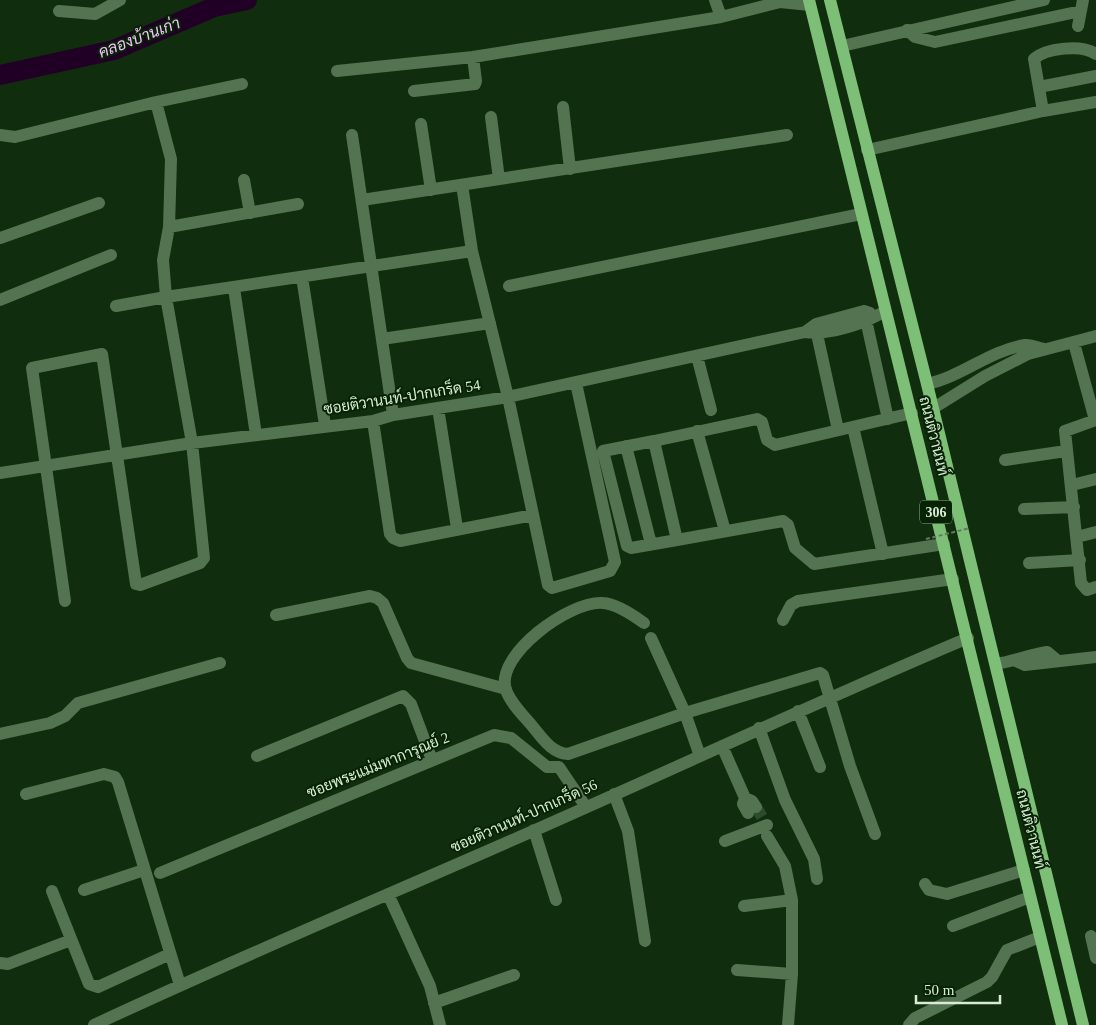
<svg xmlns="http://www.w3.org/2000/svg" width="1096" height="1025" viewBox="0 0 1096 1025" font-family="'Times New Roman',Sarabun,serif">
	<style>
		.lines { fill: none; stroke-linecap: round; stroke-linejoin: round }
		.river { stroke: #210026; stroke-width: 20 }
		.minor-tunnel { stroke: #2e4a2c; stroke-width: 12; stroke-dasharray: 12 6; stroke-linecap: butt }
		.minor { stroke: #547350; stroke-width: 12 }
		.major { stroke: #7ebf77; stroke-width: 12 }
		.path-bridge { stroke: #607a5e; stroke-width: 2; stroke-dasharray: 4 2.5; stroke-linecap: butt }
		.labels { text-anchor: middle; stroke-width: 4; stroke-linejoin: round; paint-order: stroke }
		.shield { fill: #062404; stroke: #9aaf97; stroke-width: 1 }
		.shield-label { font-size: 14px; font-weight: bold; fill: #d9ebd6 }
		.street-label { font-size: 15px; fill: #d9ebd6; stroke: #062404 }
		.water-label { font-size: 16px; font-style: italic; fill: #f6bffe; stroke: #062404 }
	</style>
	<rect width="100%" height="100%" fill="#102e0e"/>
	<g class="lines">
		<path class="river" d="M0 75 114 50 214 7 247 0"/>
		<path class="minor-tunnel" d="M756 807 762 817"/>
		<path class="minor" d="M715 0 721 17 780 2 810 5
			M59 11 95 14 120 0
			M1078 26 1083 0
			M907 30 915 37 935 42 1081 11
			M842 46 1044 0
			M1096 54C1082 44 1046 48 1034 59L1043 111 1096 102
			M337 71 473 57 721 17
			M1039 87 1096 76
			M414 91 475 84 476 81 473 57
			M563 107 570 169
			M491 117 499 179
			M421 124 431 190
			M0 135 15 137 156 102 242 84
			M352 135 393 415
			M867 150 1043 111
			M244 180 250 213
			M462 185 472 251 508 397 548 585 552 588 610 571 615 562 576 383
			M362 200 787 135
			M169 227 298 204
			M0 238 99 203
			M302 277 325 425
			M509 286 861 214
			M234 288 256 435
			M0 300 111 255
			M116 306 166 297 472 251
			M864 311 888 419
			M805 332 816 324 864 311 870 313
			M817 334 838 430
			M382 339 490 323
			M1074 343 1095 420
			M697 356 711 410
			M927 384C961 377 989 351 1025 345 1031 344 1038 348 1044 349
			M438 408 457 528
			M932 409 985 376 1028 354 1096 336
			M912 413 775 445 767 440 762 422 757 419 654 441 677 540 783 521 788 525 795 548 814 564 944 544
			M1096 420 1065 431 1081 583 1087 590 1096 587
			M373 421 390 534 393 538 400 541 533 515
			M853 427 883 554
			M697 431 725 531
			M654 441 603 451 627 546 631 548 677 540
			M626 446 651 544
			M1005 460 1066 451
			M0 473 192 443 373 421 393 415 508 397 805 332C824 335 846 328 863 322 871 319 877 315 885 312
			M1072 485 1096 479
			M1024 509 1074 507
			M1077 537 1096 532
			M1029 563 1080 560
			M65 601 32 368 102 354 136 584 140 585 200 563 204 558 192 443 166 297 163 260 169 227 171 159 156 102
			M276 615 370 596 377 598 383 603 407 658 411 663 506 689
			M783 620 791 605 798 601 953 579
			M644 623C633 615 617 604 603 603 571 600 494 655 506 690 511 704 524 716 533 727 543 739 552 753 568 754L685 713 820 673 823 675 850 766 875 834
			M651 638 685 713 700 756
			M1016 661 1025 665 1096 657
			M996 664C1014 661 1028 655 1047 652L1058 661
			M798 711 820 767
			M759 728 785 800 814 859 817 879
			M0 734 50 723 65 716 78 703 220 663
			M722 746 745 798
			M257 756 403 696 411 704 432 760
			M26 794 104 774 115 777 118 782 180 985
			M614 794 628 831 645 941
			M748 813 743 804 745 798 752 801 756 807
			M534 830 556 900
			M767 836 785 866 792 900V974L788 1025
			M725 841 767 825
			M160 873 494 735 511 738 547 767H559L586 807
			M925 884 929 890 947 894 1024 870
			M84 890 144 870
			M52 891 89 984 98 987 170 954
			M388 894 430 986 440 1025
			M744 906 792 900
			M953 926 1030 897
			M1091 936 1096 958
			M0 963 8 964 71 940
			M737 970 792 974
			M434 1003 514 975
			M94 1025C239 957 386 896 533 831 678 767 821 700 968 638
			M909 1025 915 1018 987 982 992 977 1007 950 1040 937"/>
		<path class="major" d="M809 0 1062 1025
			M830 0 927 384 1083 1025"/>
		<path class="path-bridge" d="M926 539 970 528"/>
	</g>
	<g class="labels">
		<rect class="shield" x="920" y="500.5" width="32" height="23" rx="4"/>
		<g class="shield-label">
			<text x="936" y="517">306</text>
		</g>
		<g class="street-label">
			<text transform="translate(402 397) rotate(-9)" y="5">ซอยติวานนท์-ปากเกร็ด 54</text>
			<text transform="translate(934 436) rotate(76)" y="5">ถนนติวานนท์</text>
			<text transform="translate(378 765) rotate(-22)" y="5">ซอยพระแม่มหาการุณย์ 2</text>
			<text transform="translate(524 816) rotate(-24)" y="5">ซอยติวานนท์-ปากเกร็ด 56</text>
			<text transform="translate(1031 829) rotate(76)" y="5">ถนนติวานนท์</text>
		</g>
		<g class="water-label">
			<text transform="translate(139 37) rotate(-21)" y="6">คลองบ้านเก่า</text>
		</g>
	</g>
	<path d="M916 995v8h84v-8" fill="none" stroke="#d9ebd6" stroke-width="2.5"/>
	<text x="924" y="995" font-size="15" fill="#d9ebd6" stroke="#062404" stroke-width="4" paint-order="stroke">50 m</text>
</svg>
